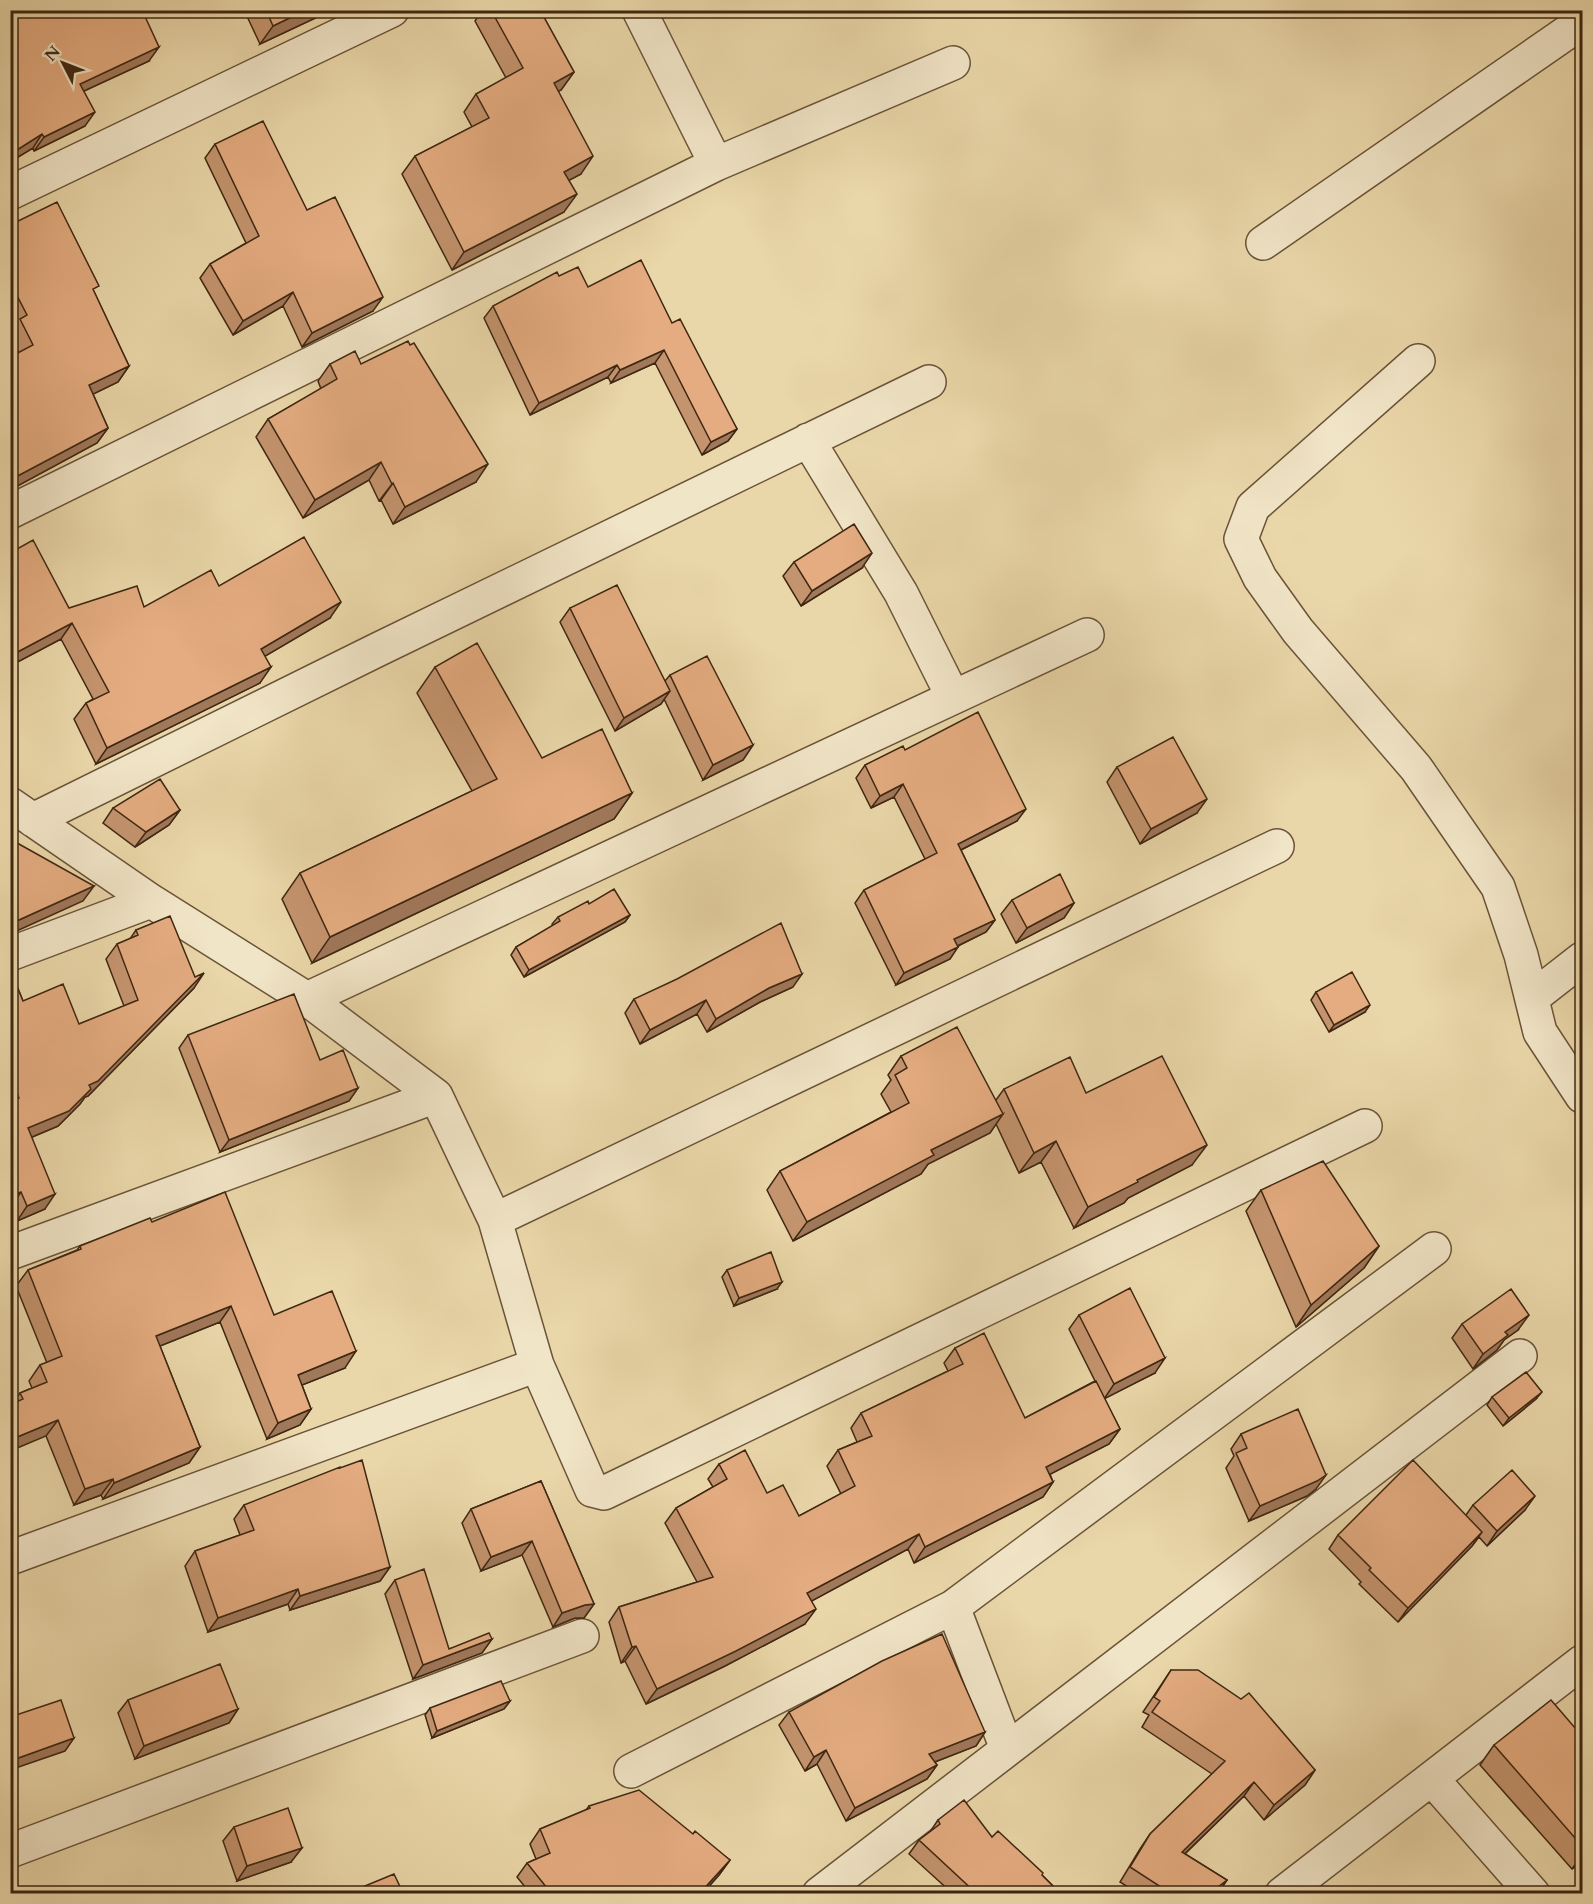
<svg xmlns="http://www.w3.org/2000/svg" width="1593" height="1904" viewBox="0 0 1593 1904" font-family="Cardo,serif">
	<style>
		.lines { fill: none; stroke-linecap: round; stroke-linejoin: round }
		.minor-casing { stroke: #6a5338; stroke-width: 36 }
		.minor { stroke: #f1e5c7; stroke-width: 33 }
		.wall { fill: #c4946e; stroke: #3f2712; stroke-width: 1.5 }
		.shaded-wall { fill: #a0785a; stroke: #3f2712; stroke-width: 1.5 }
		.building { fill: #e4ac80; stroke: #3f2712; stroke-width: 1.5 }
	</style>
	<rect width="100%" height="100%" fill="#ead7a9"/>
	<filter id="stains"><feTurbulence type="fractalNoise" baseFrequency=".00333" numOctaves="4"/><feColorMatrix values="0 0 0 0 .2 0 0 0 0 .09 0 0 0 0 .02 0 0 0 .5 -.17"/></filter>
	<radialGradient id="worn" r=".72"><stop offset=".6" stop-color="#630" stop-opacity="0"/><stop offset="1" stop-color="#630" stop-opacity=".3"/></radialGradient>
	<g class="lines">
		<defs>
			<path id="minor" d="M639 10 716 164
				M10 193 392 10
				M1263 243 1582 22
				M1418 361 1253 507 1241 539 1260 578 1298 631 1416 768 1498 887 1521 955 1540 1032 1582 1096
				M808 440 901 593 953 697
				M10 512 716 164 953 63
				M10 804 151 901 307 999 436 1096 495 1220 537 1365 592 1490 604 1493 1365 1126
				M33 820 377 650 929 382
				M10 954 151 901
				M1532 998 1582 959
				M307 999 1087 635
				M495 1220 1277 846
				M10 1253 436 1096
				M10 1558 537 1365
				M953 1607 1007 1749
				M631 1771 953 1607 1434 1249
				M1432 1779 1533 1894
				M10 1851 582 1636
				M819 1894 1520 1356
				M1282 1894 1582 1662"/>
		</defs>
		<use href="#minor" class="minor-casing"/>
		<use href="#minor" class="minor"/>
	</g>
	<path class="wall" d="M10 10 149 61 84 91 85 126 34 151 33 148 10 162Z
		M244 10H334L327 15 326 13 260 44Z
		M482 10H540L574 72 561 90 558 91 581 174 569 180 564 212 452 270 402 174 415 156 472 127 464 112 476 94 506 78 475 21Z
		M215 144 307 210 373 311 302 347 283 306 233 335 200 278 210 264 246 243 205 158Z
		M10 225 94 292 129 366 118 382 93 394 108 428 97 443 10 490V357L19 353 10 337V333L15 327 10 318Z
		M559 276 588 287 672 323 737 429 728 441 702 455 655 363 611 383 608 377 530 415 484 318 493 306Z
		M330 364H361L476 482 393 524 381 500 379 501 369 480 303 518 256 437 268 419 321 389 318 381Z
		M10 553 69 608 144 607 219 586 330 618 265 656 260 683 96 764 74 719 86 703 93 699 61 639 10 666Z
		M794 562 862 568 801 606 783 576Z
		M570 608 665 681 670 675 753 745 743 760 703 780 664 699 661 704 615 731 560 622Z
		M435 667 542 758 632 793 614 819 312 963 282 899 300 873 472 791 417 693Z
		M905 750 1017 821 961 850 995 920 986 932 958 946 950 959 896 985 855 903 864 890 925 859 894 797 871 808 856 778 865 765Z
		M1117 767 1197 813 1140 844 1107 782Z
		M113 808 180 810 169 825 135 847 103 823Z
		M1012 900 1074 903 1064 918 1016 943 1001 914Z
		M589 904 630 915 625 922 524 977 511 955 516 947 553 926 552 924 558 917Z
		M136 930 194 988 88 1096 85 1097 80 1104 58 1126 32 1137 45 1209 17 1221 10 1207V969L23 1001 79 1024 124 1006 106 959 117 944 130 939Z
		M793 987 760 1002 707 1032 697 1014 640 1044 625 1013 634 999Z
		M1316 992 1365 1012 1329 1032 1311 1000Z
		M188 1035 320 1060 358 1088 349 1101 220 1152 179 1048Z
		M901 1056 996 1100 1004 1089 1086 1093 1192 1165 1128 1198 1124 1203 1074 1228 1041 1162 1019 1173 996 1124 990 1133 928 1164 921 1174 793 1241 767 1190 780 1171 891 1112 881 1094 891 1080 888 1075Z
		M1261 1190 1379 1246 1364 1268 1296 1327 1246 1211Z
		M152 1222 345 1368 302 1385 311 1409 300 1425 267 1439 220 1322 160 1346 200 1447 189 1463 103 1499 101 1495 74 1505 46 1436 13 1403 20 1393 32 1388 29 1381 40 1365 47 1363 16 1286 28 1270 77 1250 80 1246Z
		M727 1270 777 1289 734 1306 722 1277Z
		M1079 1315 1155 1373 1104 1398 1120 1429 1109 1444 1050 1474 1053 1482 1043 1497 914 1563 908 1549 811 1601 805 1624 725 1666 646 1704 625 1661 621 1663 609 1622 619 1607 697 1582 665 1523 676 1508 713 1487 708 1479 719 1464 767 1493 799 1516 841 1494 827 1466 838 1450 857 1442 851 1428 861 1413 948 1371 944 1363 955 1348 1025 1418 1095 1381 1069 1329Z
		M1462 1324 1518 1330 1504 1340 1497 1350 1473 1369 1452 1338Z
		M1492 1397 1536 1399 1503 1426 1487 1405Z
		M1241 1434 1316 1489 1307 1496 1249 1521 1226 1468 1234 1456 1231 1449Z
		M541 1481 594 1604 584 1618H575L553 1627 522 1555 481 1571 462 1523 471 1509Z
		M244 1505 390 1567 380 1581 290 1610 288 1604 208 1632 185 1566 195 1551 240 1535 234 1519Z
		M1473 1505 1525 1510 1487 1546 1479 1537 1472 1546 1398 1622 1359 1584 1361 1582 1329 1549 1338 1535 1466 1515Z
		M395 1580 449 1649 492 1639 482 1653 413 1679 385 1594Z
		M1171 1670 1315 1770 1305 1785 1264 1820 1244 1796 1185 1854 1227 1880 1218 1893H1137L1120 1882 1140 1849 1150 1834 1212 1774 1142 1727 1149 1715 1143 1712Z
		M128 1700 238 1709 229 1723 135 1759 118 1713Z
		M510 1701 504 1709 432 1738 425 1715 430 1708Z
		M789 1712 985 1732 976 1746 935 1762 937 1765 927 1779 846 1821 817 1764 805 1771 779 1725Z
		M1582 1736V1868L1579 1864 1572 1869 1480 1765 1494 1745Z
		M589 1806 693 1834 730 1860 719 1875 703 1893H530L517 1877 527 1863 536 1859 530 1844 540 1829 586 1810Z
		M938 1820 992 1837 1042 1875 1060 1893H952L909 1854 919 1840 930 1832Z
		M234 1827 291 1862 237 1881 223 1841Z"/>
	<path class="shaded-wall" d="M306 10H328L326 13 260 44 273 26Z
		M159 47 149 61 71 97 80 84Z
		M574 72 561 90 541 101 554 83Z
		M95 112 85 126 34 151 44 137Z
		M42 134 33 148 10 162V160L17 150Z
		M593 156 581 174 551 190 564 172Z
		M577 194 564 212 452 270 464 252Z
		M293 292 283 306 233 335 243 321Z
		M383 297 373 311 302 347 312 333Z
		M664 350 655 363 611 383 620 370Z
		M617 365 608 377 530 415 539 403Z
		M129 366 118 382 79 401 89 385Z
		M108 428 97 443 10 490V480Z
		M737 429 728 441 702 455 711 442Z
		M381 462 369 480 303 518 315 500Z
		M488 464 476 482 393 524 405 507Z
		M393 483 381 500 379 501 392 484Z
		M872 553 862 568 801 606 812 591Z
		M341 602 330 618 250 665 261 649Z
		M72 623 61 639 10 666V656Z
		M271 667 260 683 96 764 107 748Z
		M670 691 661 704 615 731 624 718Z
		M753 745 743 760 703 780 713 765Z
		M903 784 894 797 871 808 880 796Z
		M632 793 614 819 312 963 330 937Z
		M1207 799 1197 813 1140 844 1151 829Z
		M1026 809 1017 821 949 856 958 844Z
		M180 810 169 825 135 847 146 832Z
		M94 886 83 901 10 934V924Z
		M1074 903 1064 918 1016 943 1027 928Z
		M630 915 625 922 524 977 529 970Z
		M995 920 986 932 945 952 954 939Z
		M958 947 950 959 896 985 904 973Z
		M204 973 194 988 88 1096 85 1097 80 1104 58 1126 18 1143 28 1128 89 1085Z
		M802 974 793 987 760 1002 707 1032 716 1019 769 988Z
		M706 1000 697 1014 640 1044 650 1030Z
		M1370 1005 1365 1012 1329 1032 1334 1025Z
		M358 1088 349 1101 220 1152 229 1140Z
		M1003 1114 990 1133 928 1164 921 1174 793 1241 807 1222 931 1150Z
		M1056 1141 1041 1162 1019 1173 1034 1153Z
		M1207 1145 1192 1165 1128 1198 1124 1203 1074 1228 1088 1207 1137 1180Z
		M21 1192 11 1207H10V1196Z
		M55 1194 45 1209 17 1221 27 1206Z
		M1379 1246 1364 1268 1296 1327 1311 1305Z
		M782 1282 777 1289 734 1306 739 1298Z
		M231 1306 220 1322 145 1352 156 1336Z
		M1529 1315 1518 1330 1504 1340 1497 1350 1473 1369 1483 1354 1505 1332Z
		M356 1351 345 1368 287 1391 298 1375Z
		M1165 1358 1155 1373 1104 1399 1114 1384Z
		M1542 1392 1536 1399 1503 1426 1509 1418Z
		M311 1409 300 1425 267 1439 278 1423Z
		M58 1420 46 1436 10 1451V1440Z
		M1120 1429 1109 1444 1035 1482 1046 1467Z
		M200 1447 189 1463 103 1499 114 1483Z
		M1326 1475 1316 1489 1307 1496 1249 1521 1260 1506Z
		M113 1479 101 1495 74 1505 85 1489Z
		M1053 1482 1043 1497 914 1563 925 1547Z
		M1535 1496 1525 1510 1487 1546 1497 1531Z
		M1482 1532 1472 1546 1398 1622 1408 1608Z
		M919 1534 908 1549 797 1609 807 1593Z
		M532 1541 522 1555 481 1571 491 1557Z
		M390 1567 380 1581 290 1610 300 1596Z
		M298 1589 288 1604 208 1632 218 1618Z
		M594 1604 584 1618H575L553 1627 562 1613 585 1605Z
		M816 1609 805 1624 725 1666 646 1704 657 1689Z
		M492 1639 482 1653 413 1679 423 1665Z
		M636 1646 625 1661 621 1663 632 1647Z
		M510 1701 504 1709 432 1738 437 1731Z
		M238 1709 229 1723 135 1759 144 1746Z
		M985 1732 976 1746 919 1768 929 1754Z
		M74 1738 65 1751 10 1770V1761Z
		M826 1750 817 1764 805 1771 814 1757Z
		M937 1765 927 1779 846 1821 855 1808Z
		M1315 1770 1305 1785 1264 1820 1274 1805Z
		M1254 1782 1244 1796 1171 1867 1182 1852Z
		M302 1848 291 1862 237 1881 247 1866Z
		M1582 1855V1859L1579 1864 1572 1869Z
		M730 1860 719 1875 703 1893H700Z
		M1227 1880 1218 1893H1210Z"/>
	<path class="building" d="M10 10H142L159 47 80 84 95 112 44 137 42 134 17 150 10 139Z
		M266 10H306L273 26Z
		M491 10H540L574 72 554 83 593 156 564 172 577 194 464 252 415 156 489 118 476 94 523 68Z
		M263 121 307 210 335 197 383 297 312 333 293 292 243 321 210 264 259 236 215 144Z
		M57 202 99 286 93 289 129 366 89 385 108 428 10 480V357L33 345 20 319 27 315 10 282V225Z
		M641 260 672 323 680 319 737 429 711 442 664 350 620 370 617 365 539 403 493 306 557 272 559 276 578 267 588 287Z
		M408 341 410 345 414 343 488 464 405 507 393 483 392 484 381 462 315 500 268 419 337 379 330 364 355 351 361 364Z
		M854 524 872 553 812 591 794 562Z
		M304 537 341 602 261 649 271 667 107 748 86 703 109 692 72 623 10 656V553L33 540 69 608 137 586 144 607 211 570 219 586Z
		M617 585 670 691 624 718 570 608Z
		M477 643 542 758 602 729 632 793 330 937 300 873 497 779 435 667Z
		M707 656 753 745 713 765 670 675Z
		M978 712 1026 809 958 844 995 920 954 939 958 947 904 973 864 890 937 853 903 784 880 796 865 765 903 746 905 750Z
		M1173 737 1207 799 1151 829 1117 767Z
		M160 779 180 810 146 832 113 808Z
		M10 839 94 886 10 924Z
		M1060 874 1074 903 1027 928 1012 900Z
		M614 889 630 915 529 970 516 947 560 921 558 917 588 901 589 904Z
		M170 916 195 977 204 973 98 1081 89 1085 91 1089 69 1111 28 1128 55 1194 27 1206 21 1192 10 1196V1101L19 1098 10 1075V969L23 1001 63 984 79 1024 138 1000 117 944 138 935 136 930Z
		M781 923 802 974 769 988 716 1019 706 1000 650 1030 634 999 677 979Z
		M1352 972 1370 1005 1334 1025 1316 992Z
		M294 994 320 1060 343 1050 358 1088 229 1140 188 1035Z
		M957 1027 1003 1114 931 1150 934 1155 807 1222 780 1171 909 1103 895 1075 907 1068 901 1056Z
		M1162 1056 1207 1145 1137 1180 1138 1182 1088 1207 1056 1141 1034 1153 1004 1089 1070 1057 1086 1093Z
		M1323 1161 1379 1246 1311 1305 1261 1190Z
		M225 1192 274 1315 332 1291 356 1351 298 1375 311 1409 278 1423 231 1306 156 1336 200 1447 114 1483 113 1479 85 1489 58 1420 10 1440V1405L23 1399 20 1393 47 1382 40 1365 62 1356 28 1270 81 1249 80 1246 150 1218 152 1222Z
		M771 1252 782 1282 739 1298 727 1270Z
		M1130 1288 1165 1358 1114 1384 1079 1315Z
		M1511 1289 1529 1315 1505 1332 1508 1335 1483 1354 1462 1324Z
		M984 1333 1025 1418 1096 1381 1120 1429 1046 1467 1053 1482 925 1547 919 1534 807 1593 816 1609 736 1651 657 1689 636 1646 632 1647 619 1607 713 1577 676 1508 727 1479 719 1464 745 1450 767 1493 783 1485 799 1516 855 1486 838 1450 872 1436 861 1413 963 1364 955 1348Z
		M1526 1372 1542 1392 1509 1418 1492 1397Z
		M1298 1409 1326 1475 1317 1481 1260 1506 1236 1453 1247 1448 1241 1434Z
		M362 1460 390 1567 300 1596 298 1589 218 1618 195 1551 254 1530 244 1505 340 1467V1468Z
		M1413 1460 1482 1532 1408 1608 1369 1570 1371 1568 1338 1535Z
		M1512 1470 1535 1496 1497 1531 1473 1505Z
		M541 1481 594 1604 585 1605 562 1613 532 1541 491 1557 471 1509Z
		M424 1569 449 1649 489 1633 492 1639 423 1665 395 1580Z
		M942 1634 985 1732 929 1754 937 1765 855 1808 826 1750 814 1757 789 1712 882 1661Z
		M220 1664 238 1709 144 1746 128 1700Z
		M1171 1670H1198L1241 1699 1249 1693 1315 1770 1274 1805 1254 1782 1182 1852 1227 1880 1210 1893H1170L1130 1867 1150 1834 1225 1761 1152 1712 1160 1701 1154 1697Z
		M501 1681 510 1701 437 1731 430 1708Z
		M61 1700 74 1738 10 1761V1717Z
		M1551 1700 1582 1736V1846L1494 1745Z
		M639 1790 693 1834 695 1831 730 1860 700 1893H551L527 1863 550 1853 540 1829 590 1808 589 1806Z
		M964 1800 992 1837 998 1831 1043 1873 1042 1875 1060 1893H976L919 1840 940 1824 938 1820Z
		M288 1808 302 1848 247 1866 234 1827Z
		M394 1874 403 1893H348Z"/>
	<rect width="1593" height="1904" fill="none" stroke="#ead7a9" stroke-width="36"/>
	<rect x="12" y="12" width="1569" height="1880" fill="none" stroke="#3f2712" stroke-width="3"/>
	<rect x="18" y="18" width="1557" height="1868" fill="none" stroke="#3f2712" stroke-width="1.5"/>
	<g transform="translate(63 63) rotate(312)" stroke="#f1e5c7" stroke-width="4.5" paint-order="stroke">
	<path d="M0-4.5L10 22L0 15L-10 22Z" fill="#3f2712"/>
	<text y="-9" font-size="16" font-weight="bold" text-anchor="middle" fill="#3f2712">N</text>
	</g>
	<rect width="100%" height="100%" filter="url(#stains)"/>
	<rect width="100%" height="100%" fill="url(#worn)"/>
</svg>
